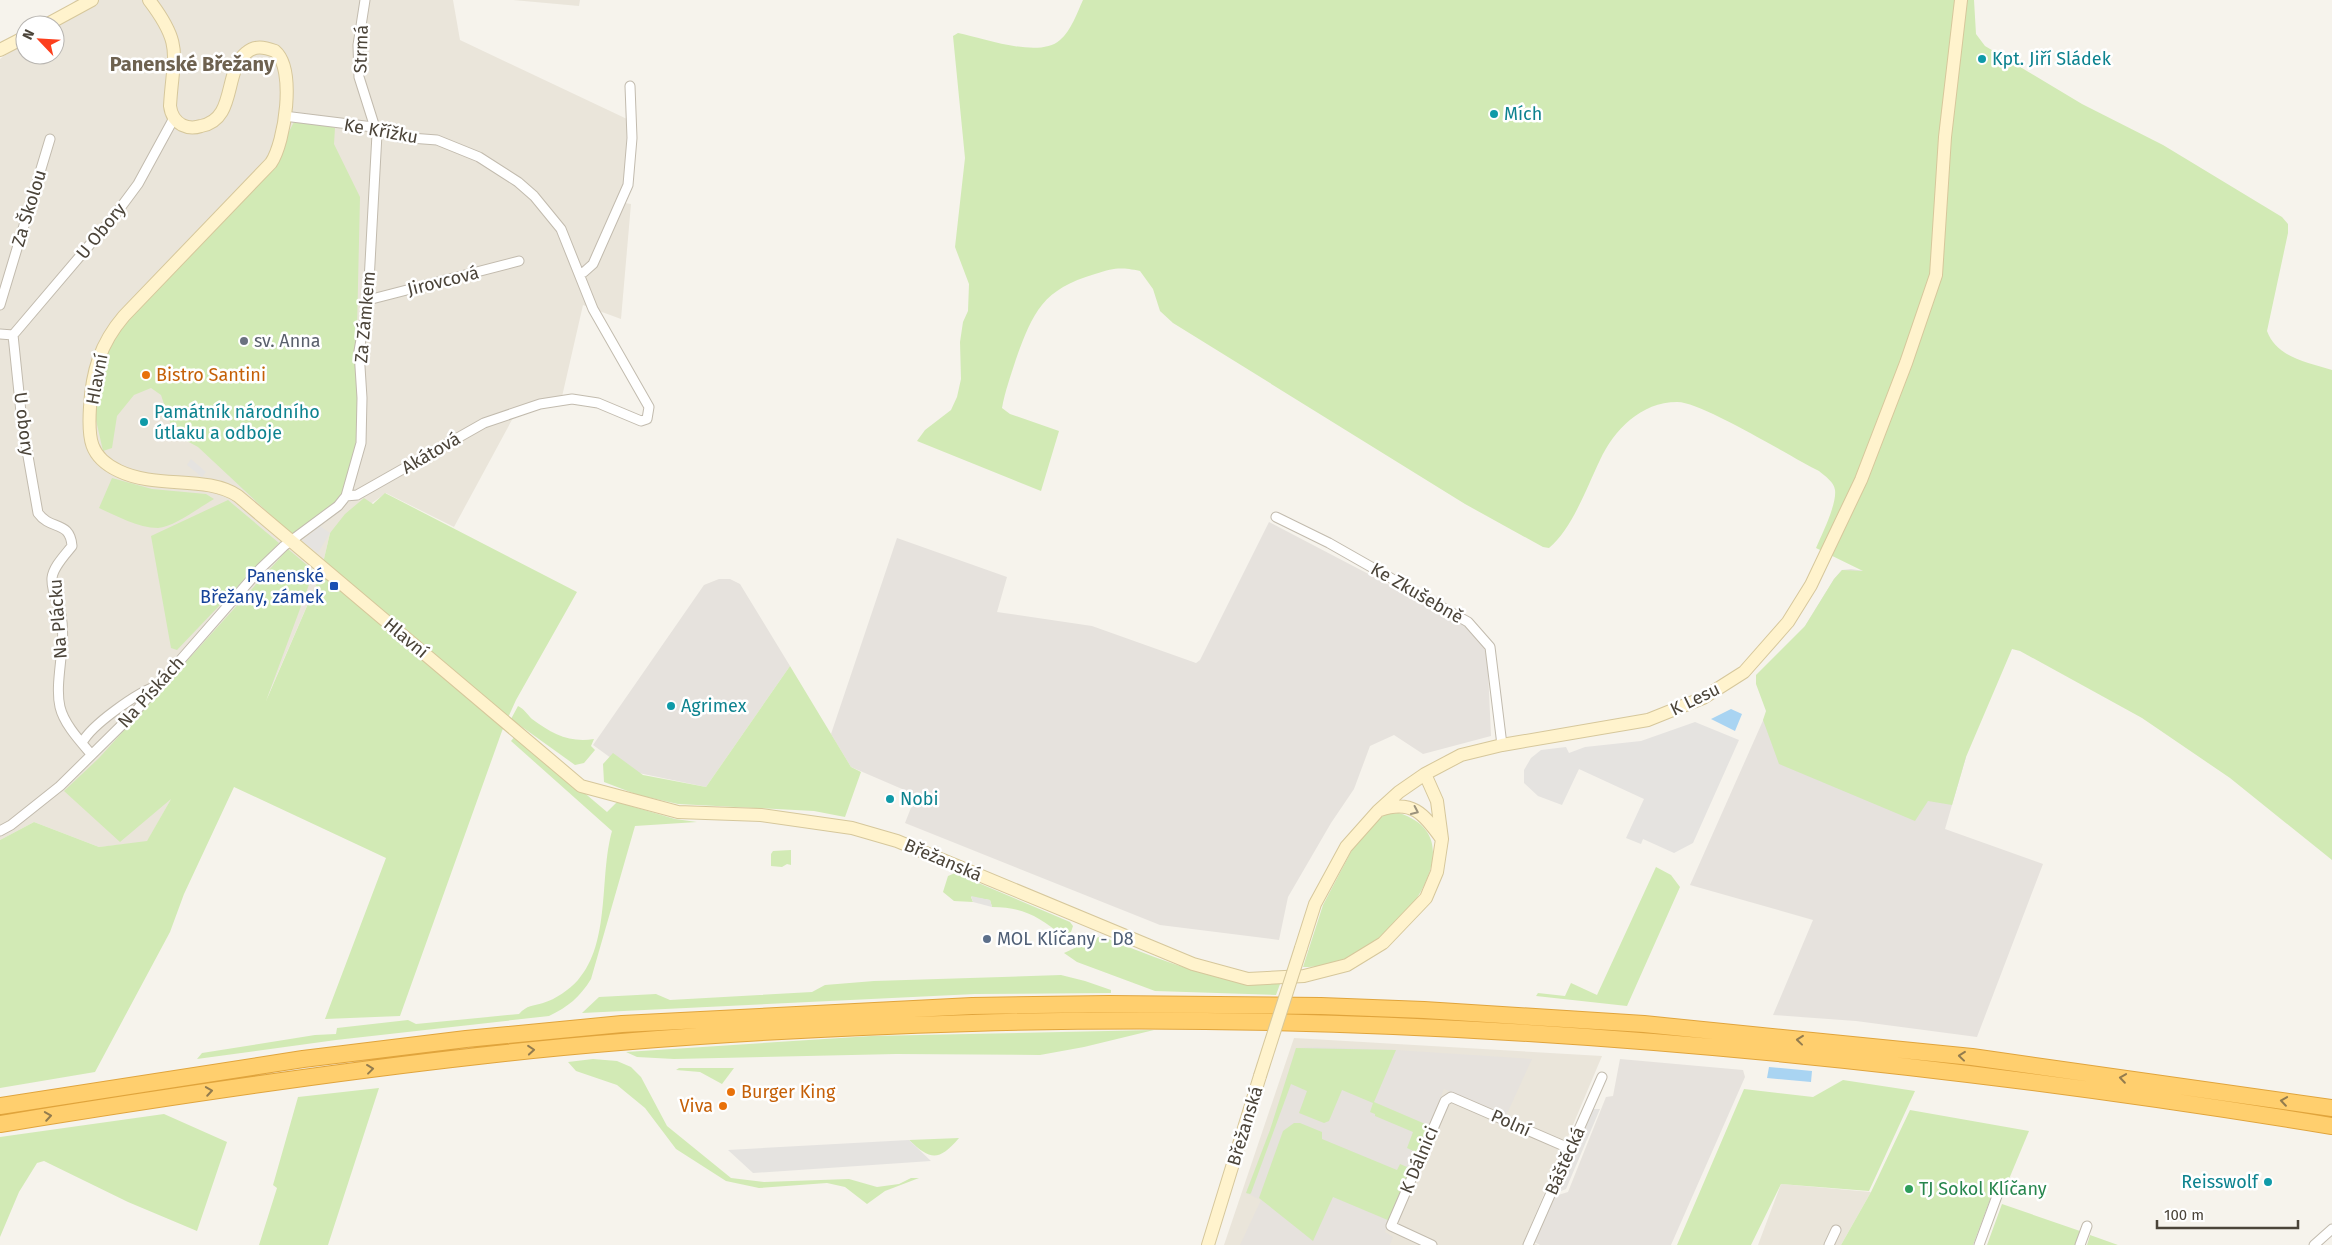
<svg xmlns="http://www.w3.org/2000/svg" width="2332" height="1245" viewBox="0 0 2332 1245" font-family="'Fira Sans',sans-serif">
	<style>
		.residential { fill: #eae5da }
		.industrial { fill: #e6e2dd }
		.green { fill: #d2eab5 }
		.parking { fill: #e5e3e0 }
		.water { fill: #a9d4f2 }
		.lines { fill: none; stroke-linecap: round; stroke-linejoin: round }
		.street-casing { stroke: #c2bbae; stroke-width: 11 }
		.secondary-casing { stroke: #d6c79b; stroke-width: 14 }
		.highway-casing { stroke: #e0a43c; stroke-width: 18 }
		.street { stroke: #fff; stroke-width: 9 }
		.secondary { stroke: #fff3cd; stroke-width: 12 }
		.highway { stroke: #ffcf6e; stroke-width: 16 }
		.secondary-bridge-casing { stroke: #d6c79b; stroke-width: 14; stroke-linecap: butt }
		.secondary-bridge { stroke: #fff3cd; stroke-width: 12 }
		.oneway { stroke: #9c937c }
		.oneway2 { stroke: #937c4e }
		.culture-dot { fill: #0f9aa8; stroke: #fff; stroke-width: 2 }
		.worship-dot { fill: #6b7280; stroke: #fff; stroke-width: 2 }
		.food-dot { fill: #e8710a; stroke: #fff; stroke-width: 2 }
		.transit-dot { fill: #1a4fb4; stroke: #fff; stroke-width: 2 }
		.service-dot { fill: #5c6f8a; stroke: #fff; stroke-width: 2 }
		.leisure-dot { fill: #2e9e5b; stroke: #fff; stroke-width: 2 }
		.labels { text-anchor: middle; stroke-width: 5; stroke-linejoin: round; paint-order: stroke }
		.street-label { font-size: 18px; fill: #4b4439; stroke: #fff }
		.culture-label { font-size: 18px; fill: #0d838f; stroke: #fff; text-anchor: start }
		.worship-label { font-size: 18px; fill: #5b616d; stroke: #fff; text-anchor: start }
		.food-label { font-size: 18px; fill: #c56008; stroke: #fff; text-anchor: start }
		.transit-label { font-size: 18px; fill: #164399; stroke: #fff; text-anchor: end }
		.service-label { font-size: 18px; fill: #4e5e75; stroke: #fff; text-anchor: start }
		.leisure-label { font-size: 18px; fill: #27864d; stroke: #fff; text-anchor: start }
		.quarter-label { font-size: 20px; font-weight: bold; fill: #6e6250; stroke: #fff }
	</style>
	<rect width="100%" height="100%" fill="#f6f3ec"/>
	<path class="residential" d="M76 0H453L460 40 627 119 625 203 631 204 621 319 583 305 561 401 514 416 454 527 386 493 330 533 320 576 259 716 228 697 147 842 99 847 34 822 0 840V59L25 40V55H55V25H44Z
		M513 0H580L579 6Z
		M1294 1038 1602 1056 1525 1239 1538 1245H1224Z
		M1781 1184 1871 1192 1841 1245H1758Z"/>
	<path class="industrial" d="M1269 522 1464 624 1487 648 1491 736 1423 754 1394 735 1370 746 1354 789 1331 823 1288 897 1279 940 1160 925 905 823 916 795 851 767 831 734 897 538 1007 577 997 612 1092 626 1196 663 1200 660Z
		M1851 569 1864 571 1966 757 1945 829 2043 864 1977 1037 1856 1021 1773 1015 1813 920 1690 885 1805 626 1834 579 1842 570Z
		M719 579H730L740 584 790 666 706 787 629 771 593 745 704 585Z
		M1316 1047 1396 1050 1532 1059 1506 1116 1444 1089 1385 1232 1393 1237 1390 1245H1240L1261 1200 1246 1193 1270 1130 1296 1048Z
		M1620 1059 1743 1070 1745 1077 1671 1245H1540L1534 1242 1555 1196 1568 1192 1606 1097 1613 1096Z"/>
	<path class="green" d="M1083 0H1974L1976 34 1985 46 2082 104 2163 145 2282 217 2288 224V233L2267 331C2277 358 2307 362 2332 370V860L2230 778 2142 718 2020 651 2012 649 1966 757 1952 805 1928 801 1915 821 1779 764 1763 720 1766 711 1756 684V675L1805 626 1834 579 1842 570 1863 571 1816 548C1822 534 1837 504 1835 490 1834 482 1825 476 1819 471 1793 458 1700 401 1677 402 1641 402 1614 430 1600 460 1587 487 1572 529 1549 548L1543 547 1465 504 1173 323 1160 311 1153 289 1140 271C1119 267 1115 268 1095 274 1043 289 1033 312 1016 359 1011 375 1005 391 1002 408L1010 414 1059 431 1041 491 917 441 925 430 951 410 957 397 961 379 960 342 963 322 968 311 969 284 955 247 965 158 953 36 958 33C984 38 1039 59 1060 40 1071 31 1077 13 1083 0Z
		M294 122 320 123 335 128 334 144 360 197 357 329 358 430 347 489 336 505 291 534 198 447 174 434 161 395 151 388 134 395 117 416 112 448 103 451 96 420V385L110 344 133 312 283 143Z
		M112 478 152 489 206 494 214 499C200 507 174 527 158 528 138 528 117 516 99 508Z
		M385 493 577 592 516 700 502 731 400 1016 325 1019 386 858 234 787 184 894 170 932 95 1072 0 1088V840L34 822 99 847 147 841 171 799 120 842 64 791 99 758 288 549 314 571 266 701 320 576 330 533 345 514 364 498 373 504Z
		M228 500 279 543 177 650 171 648 151 536Z
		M790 666 851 767 861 772 845 817 814 811 678 804 638 795 604 782 603 764 613 753 643 775 706 787Z
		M518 706C524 709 527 714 532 719 552 734 570 743 594 739L591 746 595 750 584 763 575 765 511 719Z
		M516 735 607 812 617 802 675 819 697 822 635 826 591 979C580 997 568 1007 549 1016L336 1040 197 1059 202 1053 315 1035 336 1034 337 1028 408 1020 416 1024 519 1014C527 1005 533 1006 543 1003 556 999 569 990 578 980 611 942 599 877 612 831L511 741Z
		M1399 813C1459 832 1427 891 1398 923 1385 937 1362 953 1345 960 1332 965 1317 967 1303 967L1323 905 1352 850 1374 822 1386 814Z
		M791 850V865L787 864 782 867 771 866V854L773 851Z
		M1656 867 1671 875 1680 887 1627 1006 1536 996 1538 993 1565 996 1571 983 1597 995Z
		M955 873 1070 922 1073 926 1071 932 1063 936C1039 917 1023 907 992 907L990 900 971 897 973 902 954 901 943 892 948 876Z
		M1101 936C1159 959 1216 984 1280 984L1276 995 1155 991 1077 962 1064 953Z
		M1061 975 1085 981 1111 990V993L975 994 582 1013 599 997 656 994 670 1000 812 992 825 985 874 981Z
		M1154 1030 1084 1047 1040 1055 896 1054 674 1059 637 1057 626 1052 871 1036Z
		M1296 1048 1396 1050 1374 1102 1430 1126 1418 1153 1407 1148 1413 1132 1375 1116V1114L1370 1112 1373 1103 1342 1090 1329 1121 1324 1123 1299 1113 1307 1091 1291 1084 1251 1193 1250 1194 1246 1193 1270 1130Z
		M593 1059 617 1061 631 1067 641 1077 667 1126 731 1178 764 1182 849 1179 877 1187 899 1184 911 1178H919L885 1191 867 1204 845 1187 827 1183 759 1188 726 1181 676 1149 645 1108 617 1085 576 1071 568 1062Z
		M679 1068H734L722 1084 700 1072 676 1070Z
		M1843 1080 1915 1091 1869 1191 1781 1184 1751 1245H1677L1744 1089 1813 1097Z
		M379 1088 328 1245H259L277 1188 273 1185 298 1097Z
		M1910 1110 2029 1131 2004 1191 1994 1189 1973 1245H1841L1871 1192Z
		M164 1114 227 1142 197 1231 128 1202 44 1161 37 1163 19 1192 0 1237V1137Z
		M1294 1123H1300L1322 1132V1139L1397 1170 1400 1164 1412 1169 1390 1221 1333 1197 1313 1241 1259 1198 1283 1131Z
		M959 1138C939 1161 931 1161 909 1140Z
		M2002 1204 2080 1231 2075 1245H1987Z
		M2090 1235 2118 1245H2087Z"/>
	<path class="parking" d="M191 459 206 472 202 477 187 465Z
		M320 526 330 533 318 553 302 541Z
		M1695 722 1739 740 1693 843 1674 853 1643 839 1641 844 1626 838 1644 799 1579 769 1562 805 1538 796 1524 783V770L1531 758 1541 750 1566 747 1569 753 1585 747 1641 741Z
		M971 896 990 900 992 907 973 902Z
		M1592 1109H1600L1566 1189 1556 1193Z
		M909 1140 931 1161 753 1173 728 1150Z"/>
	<path class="water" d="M1731 709 1742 714 1735 731 1711 719Z
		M1769 1067 1812 1071 1811 1082 1767 1078Z"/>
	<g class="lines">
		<defs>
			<path id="street" d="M284 116 373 127 397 137 437 140 479 157 518 182 534 196 561 229 593 309 649 407 647 419 641 421 598 403 572 399 540 404 484 423 357 495 346 496
				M579 274 584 272 593 264 628 185 632 138 630 86
				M368 300 519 261
				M0 305 50 139
				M0 334 13 335
				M13 335 22 422 38 513C51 531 70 520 72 546 65 555 53 567 52 578 51 591 58 603 61 615 67 645 54 681 60 707 64 724 80 741 91 754
				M13 335 115 215 138 184 174 118
				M1276 517 1329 543 1468 622 1490 647 1502 745
				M82 743C91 725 138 692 157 686
				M0 831 11 825 60 786 135 712 260 569 284 546 338 506 346 496 361 443 362 398 359 351 368 300 377 134 359 77 358 45 365 0
				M1432 1245 1391 1226 1445 1101 1451 1097 1571 1149
				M1528 1245 1602 1077
				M1829 1245 1836 1230
				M1979 1245 1997 1196
				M2080 1245 2087 1226
				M2314 1245 2332 1229"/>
			<path id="secondary" d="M149 0C184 46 173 54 170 106 171 114 175 121 182 125 188 128 195 128 201 126 237 119 223 72 246 53 255 45 264 47 275 51 296 69 285 142 271 163L124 316C100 344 92 372 90 407 88 438 89 457 119 471 156 489 207 475 238 496L581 786 678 812 761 815 852 828 897 841 1193 964 1248 979 1304 976 1347 965 1383 943 1426 898 1437 872 1442 839 1437 801 1425 774
				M46 25 92 0
				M0 50 25 37
				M1380 810C1412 799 1424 814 1441 838
				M1301 948 1315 904 1346 847 1378 811 1399 792 1425 774 1461 755 1502 745 1648 720 1703 698 1744 672 1788 622 1811 585 1861 480 1906 363 1936 275 1945 137 1961 0
				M1208 1245 1260 1076"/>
			<path id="highway" d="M0 1106 303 1059 466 1039 622 1024 972 1006 1109 1004 1321 1006 1424 1010 1644 1024 1972 1057 2332 1108
				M0 1124C159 1098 318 1074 478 1056 642 1037 807 1028 972 1023 1424 1009 1885 1053 2332 1126"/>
		</defs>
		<use href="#street" class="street-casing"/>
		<use href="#secondary" class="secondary-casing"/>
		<use href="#highway" class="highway-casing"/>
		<use href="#street" class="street"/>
		<use href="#secondary" class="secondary"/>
		<use href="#highway" class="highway"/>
		<defs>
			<path id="secondary-bridge" d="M1260 1076 1301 948"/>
		</defs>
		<use href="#secondary-bridge" class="secondary-bridge-casing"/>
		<use href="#secondary-bridge" class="secondary-bridge"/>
	</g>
	<defs><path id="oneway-chevron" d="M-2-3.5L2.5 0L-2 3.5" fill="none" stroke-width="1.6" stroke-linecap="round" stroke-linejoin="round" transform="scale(1.25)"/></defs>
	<use class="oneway" href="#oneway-chevron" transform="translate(1415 811) rotate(25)"/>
	<g class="oneway2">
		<use href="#oneway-chevron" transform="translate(1800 1040) rotate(-174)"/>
		<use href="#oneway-chevron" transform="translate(531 1050) rotate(-5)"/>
		<use href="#oneway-chevron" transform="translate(1962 1056) rotate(-174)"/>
		<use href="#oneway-chevron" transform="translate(370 1069) rotate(-7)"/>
		<use href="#oneway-chevron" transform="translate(2123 1078) rotate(-172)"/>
		<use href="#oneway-chevron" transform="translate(209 1091) rotate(-9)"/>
		<use href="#oneway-chevron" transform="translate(2284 1101) rotate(-172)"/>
		<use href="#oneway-chevron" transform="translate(48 1116) rotate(-9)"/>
	</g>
	<g class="culture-dot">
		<circle cx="1982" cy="59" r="5"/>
		<circle cx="1494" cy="114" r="5"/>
		<circle cx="144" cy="422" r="5"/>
		<circle cx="671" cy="706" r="5"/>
		<circle cx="890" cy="799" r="5"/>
		<circle cx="2268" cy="1182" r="5"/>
	</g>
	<circle class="worship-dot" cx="244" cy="341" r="5"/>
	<g class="food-dot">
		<circle cx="146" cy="375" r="5"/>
		<circle cx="731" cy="1092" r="5"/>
		<circle cx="723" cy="1106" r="5"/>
	</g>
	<rect class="transit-dot" x="329" y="581" width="10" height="10" rx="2.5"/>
	<circle class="service-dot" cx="987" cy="939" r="5"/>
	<circle class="leisure-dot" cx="1909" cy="1189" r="5"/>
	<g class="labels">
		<g class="street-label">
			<text transform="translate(361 49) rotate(-88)" y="6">Strmá</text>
			<text transform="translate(381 131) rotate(10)" y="6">Ke Křížku</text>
			<text transform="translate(29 208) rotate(-73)" y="6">Za Školou</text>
			<text transform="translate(101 231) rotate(-51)" y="6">U Obory</text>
			<text transform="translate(443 281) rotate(-14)" y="6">Jirovcová</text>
			<text transform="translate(365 317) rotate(-85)" y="6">Za Zámkem</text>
			<text transform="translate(97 379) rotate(-79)" y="6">Hlavní</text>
			<text transform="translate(24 424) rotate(83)" y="6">U obory</text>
			<text transform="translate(431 453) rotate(-30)" y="6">Akátová</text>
			<text transform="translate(1417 593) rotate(30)" y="6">Ke Zkušebně</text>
			<text transform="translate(58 619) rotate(-94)" y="6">Na Plácku</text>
			<text transform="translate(406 638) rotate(40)" y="6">Hlavní</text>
			<text transform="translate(151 692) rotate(-48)" y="6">Na Pískách</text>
			<text transform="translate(1695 699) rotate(-26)" y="6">K Lesu</text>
			<text transform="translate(943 860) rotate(23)" y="6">Břežanská</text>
			<text transform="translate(1511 1123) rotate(24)" y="6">Polní</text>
			<text transform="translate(1245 1126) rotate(-73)" y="6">Břežanská</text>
			<text transform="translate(1419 1160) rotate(-67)" y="6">K Dálnici</text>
			<text transform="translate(1565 1161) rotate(-66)" y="6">Báštěcká</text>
		</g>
		<g class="culture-label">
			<text x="1992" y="65">Kpt. Jiří Sládek</text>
			<text x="1504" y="120">Mích</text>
			<text x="154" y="418">Památník národního<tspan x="154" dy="21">útlaku a odboje</tspan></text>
			<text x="681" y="712">Agrimex</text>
			<text x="900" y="805">Nobi</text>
			<text x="2258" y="1188" text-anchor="end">Reisswolf</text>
		</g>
		<g class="worship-label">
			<text x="254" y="347">sv. Anna</text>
		</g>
		<g class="food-label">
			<text x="156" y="381">Bistro Santini</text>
			<text x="741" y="1098">Burger King</text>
			<text x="713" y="1112" text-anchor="end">Viva</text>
		</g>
		<g class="transit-label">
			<text x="324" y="582">Panenské<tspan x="324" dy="21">Břežany, zámek</tspan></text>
		</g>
		<g class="service-label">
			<text x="997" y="945">MOL Klíčany - D8</text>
		</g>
		<g class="leisure-label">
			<text x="1919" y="1195">TJ Sokol Klíčany</text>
		</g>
		<g class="quarter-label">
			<text x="192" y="71">Panenské Břežany</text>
		</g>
	</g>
	<g transform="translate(40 40) rotate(295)"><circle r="24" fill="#ffffff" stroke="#b7b4b0"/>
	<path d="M0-4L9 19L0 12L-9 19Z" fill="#fc3f1d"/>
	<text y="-8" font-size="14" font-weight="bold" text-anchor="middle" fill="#4b4439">N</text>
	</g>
	<path d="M2157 1220v8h141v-8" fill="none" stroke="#4b4439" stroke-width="2.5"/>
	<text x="2164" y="1220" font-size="15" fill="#4b4439" stroke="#ffffff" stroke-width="4" paint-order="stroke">100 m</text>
</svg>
